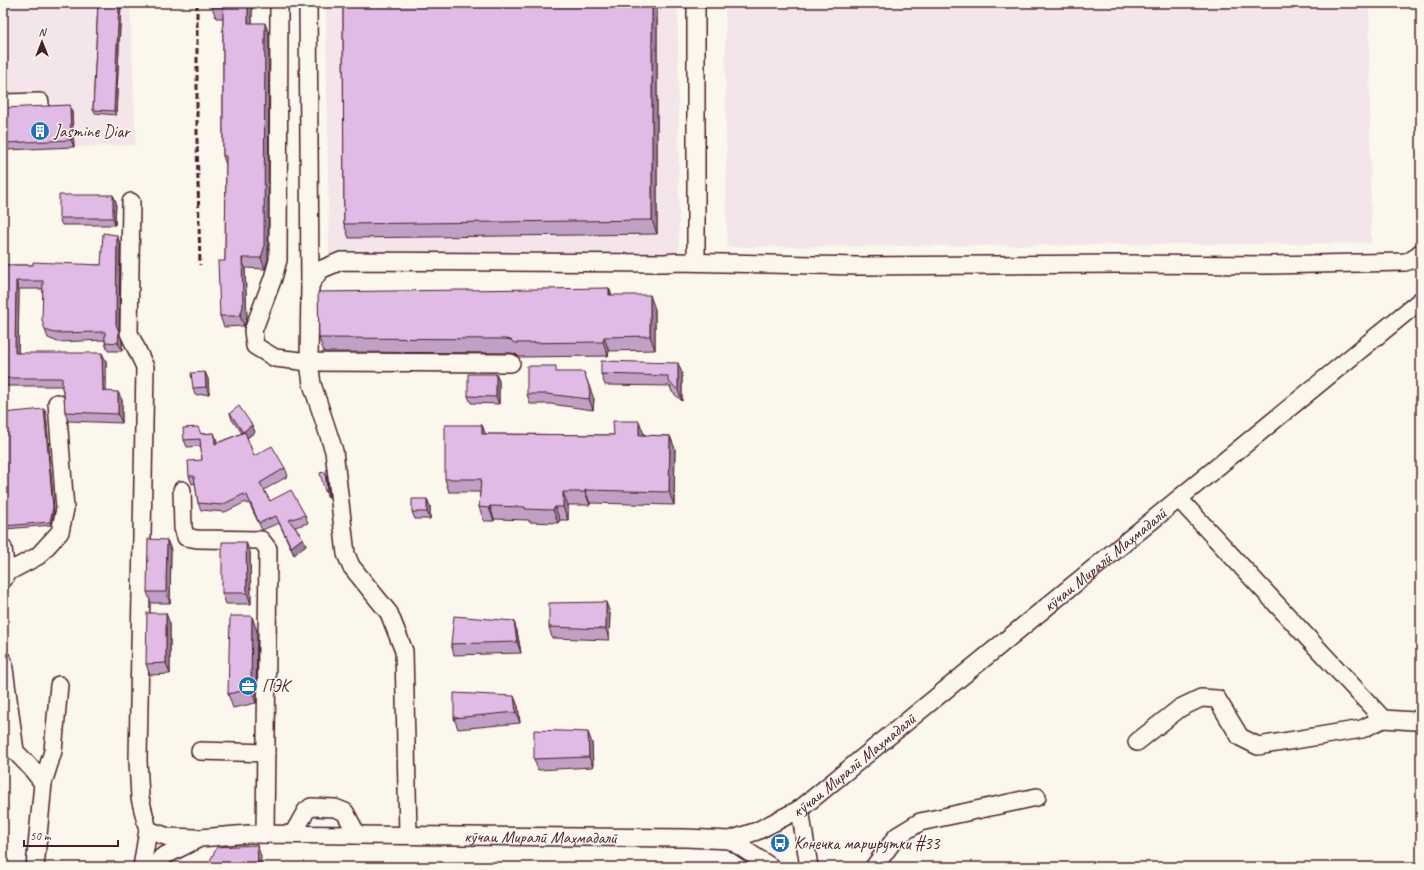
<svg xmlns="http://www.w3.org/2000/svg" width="1424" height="870" viewBox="0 0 1424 870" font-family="Caveat,sans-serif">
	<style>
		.built { fill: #f3e5ea }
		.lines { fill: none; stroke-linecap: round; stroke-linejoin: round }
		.minor-casing { stroke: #4a1f2b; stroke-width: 20 }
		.minor { stroke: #fbf7ec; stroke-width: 17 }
		.rail { stroke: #4a1f2b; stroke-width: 3; stroke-dasharray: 6 3; stroke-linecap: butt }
		.wall { fill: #c0a1c5; stroke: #4a1f2b }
		.shaded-wall { fill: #9c83a0; stroke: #4a1f2b }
		.building { fill: #dfbbe5; stroke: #4a1f2b }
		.labels { text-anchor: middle; stroke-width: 3; stroke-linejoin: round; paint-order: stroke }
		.poi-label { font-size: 17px; fill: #4a1f2b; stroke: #fbf7ec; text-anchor: start }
		.street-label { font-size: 17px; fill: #4a1f2b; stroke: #fbf7ec }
	</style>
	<rect width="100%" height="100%" fill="#fbf7ec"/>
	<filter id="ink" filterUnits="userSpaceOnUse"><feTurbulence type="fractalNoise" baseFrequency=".025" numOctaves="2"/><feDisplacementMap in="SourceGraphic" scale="8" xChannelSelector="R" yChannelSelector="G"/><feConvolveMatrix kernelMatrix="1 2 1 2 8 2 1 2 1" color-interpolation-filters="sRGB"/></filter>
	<g filter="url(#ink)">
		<path class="built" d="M3 3H130L136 145 3 150Z
			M326 3H678L679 256 329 260Z
			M725 3H1369L1371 243 727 247Z"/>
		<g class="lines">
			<defs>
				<g id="minor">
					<path d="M279 3 278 260 273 278 253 331 255 346 275 358 309 362 511 363"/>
					<path d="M308 3 310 285"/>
					<path d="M696 3V262"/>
					<path d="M3 103 40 102"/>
					<path d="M131 202 129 333 145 367 138 761 140 798 148 830 142 867"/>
					<path d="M182 490 183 528 186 537 197 539 261 540 268 549 265 834"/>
					<path d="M1179 499 1383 719 1415 721 1421 717"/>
					<path d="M3 548 5 565 8 572"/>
					<path d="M3 580 8 572 38 556 60 532 65 509 57 403"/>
					<path d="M3 661 15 751 32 769 43 783 35 867"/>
					<path d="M1137 742 1180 708 1201 698 1217 699 1240 737 1258 746 1362 729 1383 719"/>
					<path d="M200 751 266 753"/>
					<path d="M43 783 53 751 59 685"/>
					<path d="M800 809 809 867"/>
					<path d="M148 830 168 837 197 838"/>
					<path d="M293 834 306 811 311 807 335 808 345 812 357 835"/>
					<path d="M408 835 404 651 389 613 351 566 346 554 334 451 312 384 309 362 310 285 320 270 341 261 664 263 677 262 858 266 1118 264 1270 265 1405 262 1412 260 1421 252"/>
					<path d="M730 840 771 867"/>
					<path id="s1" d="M154 867 162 857 200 838 249 834 685 838 730 840 757 831 800 809 1421 300"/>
					<path d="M874 867 897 836 920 822 1037 797"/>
				</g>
			</defs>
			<use href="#minor" class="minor-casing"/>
			<use href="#minor" class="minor"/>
			<path class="rail" d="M197 3V140L200 265"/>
		</g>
		<path class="wall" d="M98 3H121L116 115 95 113 93 110Z
			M252 3V23L269 34 268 259 265 269 245 268 247 318 244 326 224 327 220 316 225 261 226 165 223 156V18H216L212 7Z
			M343 3H657V234L349 238 344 224Z
			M72 112 74 147 7 150 5 145H3V115Z
			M113 195 116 202 115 225H62L59 218Z
			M117 235 120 244 119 333 122 341V351H108L105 342V340L58 342 48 338 45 330 43 289H19L18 353 106 361V391L122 400V423L68 421 65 412 64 395 62 388V386H3V265H101Z
			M609 288 612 295 655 309V350L609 351 608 356 519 357 516 354 511 353 324 352 319 338Z
			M205 372 208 379 209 394 195 395 193 388Z
			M558 372 594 399 593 410 551 404H530L527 394Z
			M682 373V401L672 392 670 386 605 385 601 374Z
			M496 374 499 381V404L471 403 468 396Z
			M46 413 54 511 51 525 6 529 5 526Z
			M230 413 252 425 255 432 247 438 254 456 285 468 288 476 264 490 270 501 305 515 308 523 295 527 306 545 294 555 279 523 262 530 249 503 247 504 246 502 225 512 201 510 198 503 195 483 192 484 189 476 202 460 201 446 187 447 184 440 201 434 214 433 217 441V443L242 433 232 420Z
			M482 425 485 434 614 435 644 434V435L670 436 675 449 674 505 590 503V505H568V520H560L558 523 529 522V520L494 519V521H484L479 507 480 492H449L445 479Z
			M325 472 327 479 329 498H328L325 491Z
			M427 499 430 506V519H415L412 512Z
			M167 540 171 550 170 603H151L147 592Z
			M250 552 251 604H226L222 593Z
			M610 613 609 640 552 638 549 627Z
			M170 624V674L150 675 146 664Z
			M257 631 256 703 233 708 228 694Z
			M517 631 521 653 454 655 451 644Z
			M518 706 520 723 458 729 454 718Z
			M592 743 593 767 538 770 534 759Z"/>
		<path class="shaded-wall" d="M119 3H121L116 115 114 111Z
			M248 3H252V34L248 23Z
			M652 3H657V234L652 220Z
			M265 23 269 34 268 259 265 269 261 258Z
			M70 105 72 112 74 147 71 140Z
			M113 195 116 202 115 225 113 218Z
			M117 235 120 244 119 333 122 341V351L118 343 116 324Z
			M242 258 245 268 247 318 244 326 240 316Z
			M16 281 19 289 18 361 15 353Z
			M609 288 614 302 609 295Z
			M650 295 655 309V350L650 336Z
			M604 337 609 351 608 356 603 342Z
			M102 353 106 361V399L103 391Z
			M678 363 682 373V401L678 390Z
			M205 372 208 379 209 394 206 387Z
			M584 372 594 399 593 410 589 399Z
			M496 374 499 381V404L496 397Z
			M118 392 122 400V423L118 414Z
			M44 409 46 413 54 511 51 525 50 522Z
			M639 421 644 434V448L639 435Z
			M252 425 255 432 245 439 243 432Z
			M482 425 487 438 482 434Z
			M214 433 217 441V451L215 444Z
			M670 436 675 449 674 505 669 492Z
			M325 472 327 479 329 498 327 491Z
			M585 490 590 503V505L585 492Z
			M563 492 568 505V520L563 507Z
			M427 499 430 506V519L427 512Z
			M490 506 494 519V521L489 508Z
			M555 507 560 520 558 523 553 510Z
			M303 538 306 545 294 555 291 547Z
			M167 540 171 550 170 603 166 592Z
			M246 542 250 552 251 604 247 593Z
			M606 602 610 613 609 640 606 629Z
			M166 613 170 624V674L166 663Z
			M252 616 257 631 256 703 251 689Z
			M514 621 517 631 521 653 517 642Z
			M514 696 518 706 520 723 516 712Z
			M588 732 592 743 593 767 589 757Z
			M257 845 261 856V867H258Z"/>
		<path class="building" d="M98 3H119L114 111 93 110Z
			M212 3H248V23H265L264 248 261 258H242L243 307 240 316H220L218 261H225L226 156H223V7H212Z
			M343 3H652V220L344 224Z
			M70 105 71 140 5 143 4 138H3V108Z
			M59 195H113V218H59Z
			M103 233 117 235 116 324 119 332 118 343 105 342V332L54 333 45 330 42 320 43 281H16L15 353H102L103 391 118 392V414L65 412 64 394 62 388V378H3V265H33V262L101 265Z
			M609 288V295H650V336L604 337 603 342 514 343 511 340 506 339 319 338 318 292Z
			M601 361 678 363V390L668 381V376L601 374Z
			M527 366H556V372H584L590 389 589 399 547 394H527Z
			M205 372 206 387 193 388 191 373Z
			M468 374H496V397L468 396Z
			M239 406 252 425 243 432 230 413Z
			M44 409 53 507 50 522 5 526 3 509V413Z
			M613 421H639V435L670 436 669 492 585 490V492H563V507H555L553 510 525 509V507L490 506 489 508 479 507 481 479H445V425H482V434L614 435Z
			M198 427 201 434 214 433 215 444 245 432 254 456 272 446 285 468 260 483 270 501 291 490 305 515 289 520 303 538 291 547 276 516 259 523 247 495 245 496 244 494 222 505 198 503 194 476H189L188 461 202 460 200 439 184 440 183 428Z
			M325 472 327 491H325L320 473Z
			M412 499H427V512H412Z
			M148 539 167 540 166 592H147Z
			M222 542H246L247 593H222Z
			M606 602V629L549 627V603Z
			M147 613H166V663L146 664Z
			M230 616H252L251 689 228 694Z
			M454 616 514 621 517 642 451 644Z
			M454 693 514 696 516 712 454 718Z
			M534 730 588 732 589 757 534 759Z
			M257 845 258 867H207L217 847Z"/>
	</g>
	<defs>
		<symbol id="building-disc" viewBox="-11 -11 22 22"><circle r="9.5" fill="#1f6fb2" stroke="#fbf7ec"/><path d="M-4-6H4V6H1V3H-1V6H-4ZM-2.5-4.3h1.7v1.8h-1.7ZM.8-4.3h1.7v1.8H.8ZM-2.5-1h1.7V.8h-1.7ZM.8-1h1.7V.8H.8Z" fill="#fff"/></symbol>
		<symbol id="office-disc" viewBox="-11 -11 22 22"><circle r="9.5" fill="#1f6fb2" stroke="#fbf7ec"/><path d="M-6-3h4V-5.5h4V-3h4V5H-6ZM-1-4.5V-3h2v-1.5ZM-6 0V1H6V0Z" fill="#fff"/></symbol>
		<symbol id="bus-disc" viewBox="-11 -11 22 22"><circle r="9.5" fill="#1f6fb2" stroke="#fbf7ec"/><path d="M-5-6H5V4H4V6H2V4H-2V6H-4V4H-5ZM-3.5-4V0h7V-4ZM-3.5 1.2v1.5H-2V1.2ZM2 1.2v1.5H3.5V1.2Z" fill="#fff"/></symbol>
	</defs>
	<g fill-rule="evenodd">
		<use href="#building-disc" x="29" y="120" width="22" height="22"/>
		<use href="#office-disc" x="237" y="675" width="22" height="22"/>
		<use href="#bus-disc" x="769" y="832" width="22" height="22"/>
	</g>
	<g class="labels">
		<g class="poi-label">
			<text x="54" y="137">Jasmine Diar</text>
			<text x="262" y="692">ПЭК</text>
			<text x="794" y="849">Конечка маршрутки #33</text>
		</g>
		<g class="street-label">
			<text dy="6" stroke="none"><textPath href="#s1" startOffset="1056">кӯчаи Миралӣ Маҳмадалӣ</textPath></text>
			<text dy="6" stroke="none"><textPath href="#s1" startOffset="732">кӯчаи Миралӣ Маҳмадалӣ</textPath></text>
			<text dy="6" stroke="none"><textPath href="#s1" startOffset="396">кӯчаи Миралӣ Маҳмадалӣ</textPath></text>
		</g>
	</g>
	<rect width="1424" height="870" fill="none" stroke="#fbf7ec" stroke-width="16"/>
	<rect x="8" y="8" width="1408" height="854" fill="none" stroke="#4a1f2b" stroke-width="1.5" filter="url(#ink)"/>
	<g transform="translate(42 42)" stroke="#fbf7ec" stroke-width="3" paint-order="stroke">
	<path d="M0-3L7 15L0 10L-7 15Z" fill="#4a1f2b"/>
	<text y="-6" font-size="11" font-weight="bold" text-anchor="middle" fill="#4a1f2b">N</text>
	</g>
	<path d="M24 840v6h94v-6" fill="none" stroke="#4a1f2b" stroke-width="2"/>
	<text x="30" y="840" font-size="12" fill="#4a1f2b" stroke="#fbf7ec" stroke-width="3" paint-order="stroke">50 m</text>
</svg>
